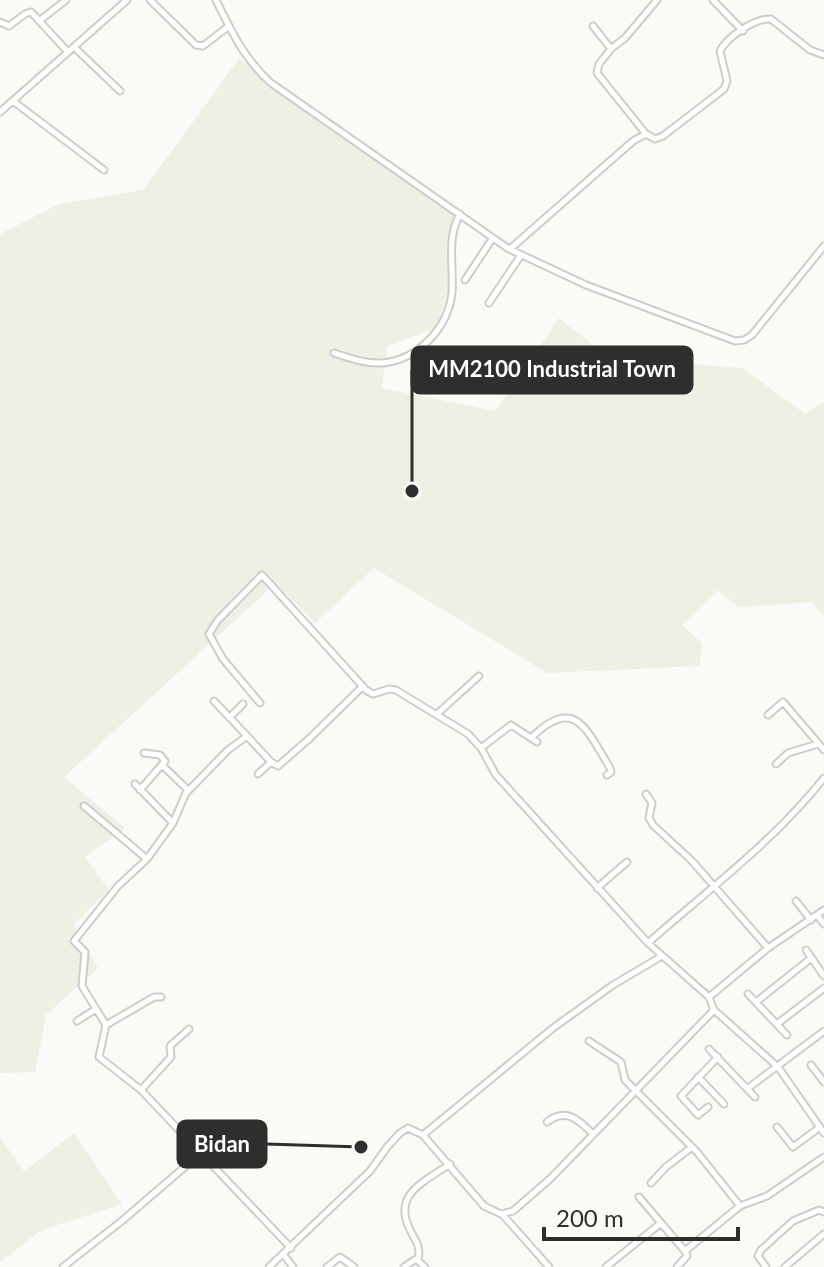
<svg xmlns="http://www.w3.org/2000/svg" width="824" height="1267" viewBox="0 0 824 1267" font-family="Lato,sans-serif">
	<style>
		.built { fill: #f0efe4 }
		.lines { fill: none; stroke-linecap: round; stroke-linejoin: round }
		.street-casing { stroke: #cdcdc9; stroke-width: 9 }
		.street { stroke: #fff; stroke-width: 5 }
		.leader { fill: none; stroke: #2e2e2c; stroke-width: 3 }
		.callout-dot { fill: #2e2e2c; stroke: #fbfaf7; stroke-width: 3 }
		.callout { fill: #2e2e2c; stroke: #2e2e2c; stroke-width: 3 }
		.callout-label { font-size: 22px; text-anchor: middle; font-weight: bold; fill: #fff }
	</style>
	<rect width="100%" height="100%" fill="#fbfaf7"/>
	<path class="built" d="M239 59 454 209 451 281 437 328 387 346 382 388 495 411 559 318 610 358 743 368 805 414 824 402V616L812 602 739 607 717 590 682 625 702 643 700 666 547 673 374 568 315 623 276 583 64 777 125 828 85 857 109 890 73 925 98 968 46 1015 35 1072 0 1073V234L59 204 143 190Z
		M74 1133 122 1204 42 1230 0 1262V1138L24 1171Z"/>
	<g class="lines">
		<defs>
			<path id="street" d="M150 0 196 45 203 46 229 26
				M216 0C231 31 245 60 271 83L509 249 586 285 735 341 744 340 752 335 824 246
				M713 0 743 31
				M39 21 66 0
				M0 22 9 26 25 14 31 12 68 52
				M593 26 611 49 599 64 597 73 646 134
				M74 47 120 91
				M612 48 625 38 657 0
				M13 101 104 170
				M0 112 127 0
				M510 249 633 141 646 134 655 139 663 136 724 89 727 81 720 51C727 37 755 18 771 19L810 50 824 55
				M465 280 492 239
				M489 303 521 255
				M334 353C349 358 366 364 382 363 418 360 448 328 452 293 454 266 446 239 460 214
				M214 701 247 736
				M260 703 223 659 209 634 218 620 262 575 366 690 373 694 389 689 396 690 468 734 481 748 496 775 648 943 709 997 714 1010 778 1067 824 1133
				M437 714 479 676
				M768 715 783 702 824 750
				M230 717 243 704
				M531 738C574 695 586 728 610 768L611 772 607 775
				M481 748 511 725 537 742
				M776 764 788 753 818 744
				M163 766 188 790
				M258 774 271 762
				M135 784 173 823
				M140 790 165 761 160 755 144 753
				M646 794 652 803 649 818 653 825 692 861 768 948
				M84 806 147 859
				M597 888 627 862
				M796 901 811 920
				M817 915 824 924
				M648 943C709 889 773 842 824 778
				M806 950 824 976
				M748 994 787 1035
				M709 997 768 948 824 910
				M756 1002 810 959
				M77 1021 96 1009
				M777 1024 824 988
				M106 1025 154 997H161
				M589 1041 621 1062 625 1080 697 1152 740 1206
				M709 1049 755 1097
				M811 1065 824 1082
				M698 1077 724 1104
				M747 1089 824 1031
				M141 1090 171 1057 170 1046 189 1029
				M708 1107 698 1115 681 1096 718 1057
				M547 1122C566 1107 579 1120 593 1134
				M777 1127 793 1147 820 1127
				M423 1135 553 1028 613 985 662 956
				M651 1183 666 1167 692 1147
				M639 1197 661 1223
				M502 1214 549 1267
				M291 1248 141 1090 99 1057 106 1025 82 986 85 952 74 941 118 886 147 859 173 823 186 793 228 750 247 736 271 762 278 766 310 738 363 686
				M284 1255 293 1267
				M418 1260C421 1247 416 1241 410 1230 392 1194 424 1182 450 1164
				M63 1267 123 1220 201 1153
				M269 1267 370 1171 388 1146 400 1133 408 1128 423 1135 484 1206 501 1214 513 1211 551 1178 714 1010
				M327 1267 340 1257 354 1267
				M404 1267 416 1259 425 1267
				M606 1267 661 1223 685 1251
				M677 1267 687 1256 685 1251 740 1206 767 1196 824 1157
				M766 1267 758 1256 761 1250 793 1221 819 1210 824 1212
				M785 1267 824 1234"/>
		</defs>
		<use href="#street" class="street-casing"/>
		<use href="#street" class="street"/>
	</g>
	<path class="leader" d="M412 491L412 370M361 1147L266 1144"/>
	<g class="callout-dot">
		<circle cx="412" cy="491" r="8"/>
		<circle cx="361" cy="1147" r="8"/>
	</g>
	<g class="callout">
		<rect x="412" y="347" width="280" height="46" rx="8"/>
		<rect x="178" y="1121" width="88" height="46" rx="8"/>
	</g>
	<g class="callout-label">
		<text x="552" y="377">MM2100 Industrial Town</text>
		<text x="222" y="1152">Bidan</text>
	</g>
	<path d="M544 1227v12h194v-12" fill="none" stroke="#2e2e2c" stroke-width="4"/>
	<text x="556" y="1227" font-size="24" fill="#2e2e2c" stroke="#fbfaf7" stroke-width="6" paint-order="stroke">200 m</text>
</svg>
